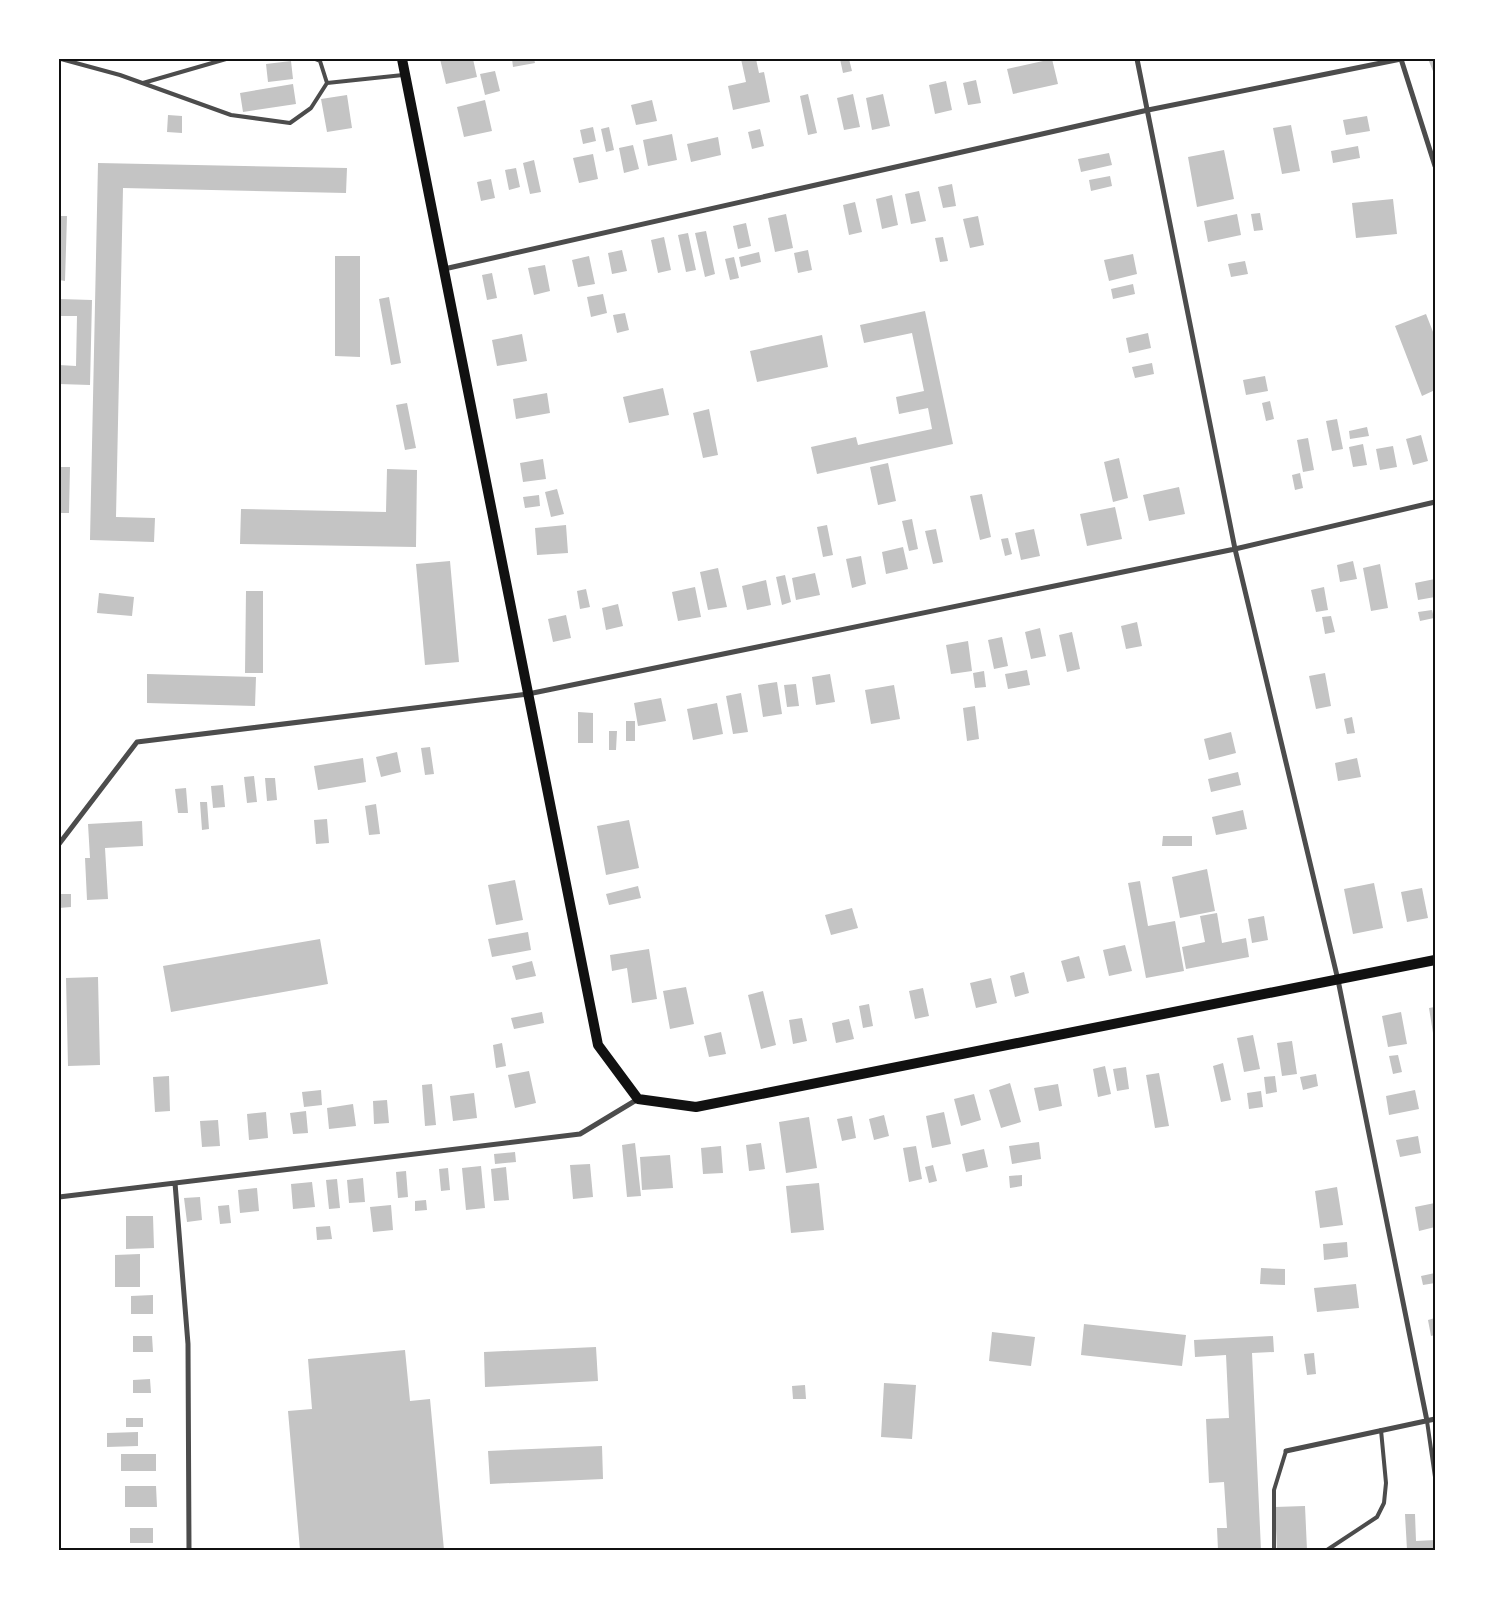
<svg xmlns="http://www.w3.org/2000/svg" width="1494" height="1609" viewBox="0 0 1494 1609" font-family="Barlow,sans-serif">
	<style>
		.building { fill: #c4c4c4 }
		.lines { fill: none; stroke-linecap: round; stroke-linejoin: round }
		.service { stroke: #4c4c4c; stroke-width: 4 }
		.minor { stroke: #4c4c4c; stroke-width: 5 }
		.secondary { stroke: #111; stroke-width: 10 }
		.neatline { fill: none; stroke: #111; stroke-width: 2 }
	</style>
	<rect width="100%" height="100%" fill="#fff"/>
	<path class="building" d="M440 59H473L477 77 446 84Z
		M512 59H534L535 63 513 67Z
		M741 59H756L759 73 764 72 770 102 733 110 728 86 746 82Z
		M840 59H849L852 71 843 73Z
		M1052 59 1058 84 1013 94 1007 69Z
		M1428 59H1435V76Z
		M291 61 293 79 268 82 266 64Z
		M495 71 500 91 485 95 480 74Z
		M976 80 981 103 968 105 963 83Z
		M946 81 952 110 935 114 929 85Z
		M293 84 296 104 243 112 240 93Z
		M808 94 817 133 808 135 800 96Z
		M853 94 860 127 844 130 837 98Z
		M883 94 890 126 872 130 866 98Z
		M347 95 352 128 327 132 321 99Z
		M485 100 492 131 464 137 457 107Z
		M652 100 657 121 636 125 631 105Z
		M168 115 182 116V133L167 132Z
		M1367 116 1370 131 1346 135 1343 120Z
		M1291 125 1300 171 1282 174 1273 128Z
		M593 127 596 141 583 144 580 130Z
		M609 127 614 150 606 152 601 129Z
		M760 129 764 146 752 149 748 132Z
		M672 134 677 160 648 166 643 140Z
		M718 137 721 155 691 162 687 144Z
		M633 145 639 169 624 173 619 148Z
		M1358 146 1360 158 1333 163 1331 151Z
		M1224 150 1234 199 1197 207 1188 157Z
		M1109 153 1112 165 1081 172 1078 159Z
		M593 154 598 179 579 183 573 158Z
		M534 160 541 192 530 194 523 163Z
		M98 163 347 168 346 193 123 188 116 517 155 518 154 542 90 540Z
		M516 168 520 187 509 190 505 170Z
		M1110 176 1112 186 1091 191 1089 180Z
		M491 179 495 198 481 201 477 182Z
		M952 184 956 206 943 208 938 187Z
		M919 191 926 221 911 224 905 194Z
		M892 195 898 225 882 229 876 199Z
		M1393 199 1397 234 1356 238 1352 203Z
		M855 202 862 232 849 235 843 205Z
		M1260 213 1263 230 1254 231 1251 214Z
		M786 214 793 248 775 252 768 218Z
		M1237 214 1241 235 1208 242 1204 221Z
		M59 216H67L65 281 59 280Z
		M978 216 984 245 970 248 963 219Z
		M746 223 751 246 738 249 733 226Z
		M706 231 715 274 705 277 695 233Z
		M688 233 696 270 686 272 678 235Z
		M664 237 671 270 658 273 651 240Z
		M943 237 948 261 940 262 935 238Z
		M622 250 627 271 612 274 608 253Z
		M808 250 812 270 798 273 794 253Z
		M759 252 761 262 741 267 739 257Z
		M1133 254 1137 274 1109 281 1104 260Z
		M335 256H360V357L335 356Z
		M589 256 595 284 578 287 572 260Z
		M734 257 739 278 730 280 725 259Z
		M1245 261 1248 274 1231 277 1228 264Z
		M545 265 550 291 534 295 528 268Z
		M492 273 497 298 487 300 482 275Z
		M1133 284 1135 294 1113 299 1111 289Z
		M603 294 607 313 591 317 587 297Z
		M389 297 401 363 391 365 379 299Z
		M59 299 92 300 90 385 59 384V365L76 366 77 316H59Z
		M925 311 953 444 817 474 811 447 856 437 858 445 932 429 928 408 899 414 896 397 924 391 912 333 864 343 860 325Z
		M625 313 629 330 617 333 613 315Z
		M1426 314 1435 337V390L1422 396 1395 326Z
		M1148 333 1151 348 1129 353 1126 338Z
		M522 334 527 361 497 366 492 340Z
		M822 335 828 367 757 382 750 351Z
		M1152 363 1154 374 1135 378 1132 367Z
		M1265 376 1268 391 1246 395 1243 380Z
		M663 388 669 415 629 423 623 397Z
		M547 393 550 413 516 419 513 399Z
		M1270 401 1274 419 1266 421 1262 403Z
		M407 403 416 448 405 450 396 405Z
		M709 409 718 455 703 458 693 413Z
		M1337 419 1343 449 1332 451 1326 421Z
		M1367 427 1369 436 1350 439 1349 431Z
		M1421 435 1428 461 1413 465 1406 439Z
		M1308 438 1314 470 1303 472 1297 440Z
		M1363 444 1367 465 1353 467 1349 447Z
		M1393 446 1397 467 1380 470 1376 449Z
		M1119 458 1128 498 1113 502 1104 462Z
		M543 459 546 479 523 482 520 463Z
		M888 463 896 501 878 505 870 467Z
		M59 467H70L69 513H59Z
		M387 469 417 470 416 547 240 544 241 509 386 512Z
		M1300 473 1303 488 1295 490 1292 475Z
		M1179 487 1185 514 1149 521 1143 495Z
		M557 489 564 514 551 517 545 492Z
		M982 494 991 537 980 540 970 496Z
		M539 495 540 506 525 508 523 497Z
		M1115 507 1122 539 1087 546 1080 514Z
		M912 519 918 549 909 551 902 521Z
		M566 525 568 553 537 555 535 528Z
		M827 525 833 555 823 557 817 527Z
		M936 529 943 562 933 564 925 531Z
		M1034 529 1040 556 1021 560 1015 533Z
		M1008 538 1012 554 1005 556 1001 539Z
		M903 547 908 569 886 574 882 552Z
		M861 556 866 584 852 588 846 559Z
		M450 561 459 662 425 665 416 564Z
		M1353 561 1357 579 1340 582 1337 565Z
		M1380 564 1388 608 1371 611 1363 568Z
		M718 568 727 607 708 610 700 572Z
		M815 573 820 595 796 600 792 578Z
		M785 575 791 602 782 605 776 577Z
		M1435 579V597L1418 600 1415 583Z
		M766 580 771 605 747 610 742 586Z
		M695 587 701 617 678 621 672 592Z
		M1324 587 1328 610 1316 612 1311 590Z
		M586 589 590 607 580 609 577 591Z
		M246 591H263V673H245Z
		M99 593 134 597 132 616 97 613Z
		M618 604 623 626 606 630 602 608Z
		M1432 610 1434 618 1420 621 1418 612Z
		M566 615 571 638 553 642 548 619Z
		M1331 616 1335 632 1325 634 1322 617Z
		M1137 622 1142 646 1126 649 1121 626Z
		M1040 628 1046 656 1031 659 1025 632Z
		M1072 632 1080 669 1067 672 1059 635Z
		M1002 637 1008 666 994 669 988 640Z
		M968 641 972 671 951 674 946 645Z
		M1027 670 1030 685 1008 689 1005 674Z
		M984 671 986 687 975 688 973 673Z
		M1325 673 1331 706 1316 709 1309 676Z
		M147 674 256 677 255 706 147 703Z
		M830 674 835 702 816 705 812 677Z
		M777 682 782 714 763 717 758 685Z
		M796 684 799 706 787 707 784 685Z
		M894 685 900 719 871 724 865 690Z
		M741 693 748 732 733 734 726 696Z
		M661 698 666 721 638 726 634 703Z
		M717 703 723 734 693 740 687 709Z
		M975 706 979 739 967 741 963 708Z
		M578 712 593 713V743H578Z
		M1352 717 1355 733 1347 734 1344 719Z
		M626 721H635V741H626Z
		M609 731H617L616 750H609Z
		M1231 732 1236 753 1209 760 1204 739Z
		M430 747 434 774 425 775 421 748Z
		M397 752 401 772 381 777 376 757Z
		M363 758 366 782 318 790 314 766Z
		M1357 758 1361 777 1338 781 1335 763Z
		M1238 772 1241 785 1211 792 1208 779Z
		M254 776 257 802 247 803 244 777Z
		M265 778H275L277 800 267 801Z
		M223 785 225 807 213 808 211 786Z
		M186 788 188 813H178L175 789Z
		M200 802H207L209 829 202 830Z
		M376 804 380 834 369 835 365 806Z
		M1243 810 1247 829 1216 835 1212 817Z
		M327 819 329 843 316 844 314 820Z
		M629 820 639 868 606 875 597 826Z
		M142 821 143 846 105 848 108 899 87 900 85 858H90L88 824Z
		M1163 836H1192V846H1162Z
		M1207 869 1215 911 1180 918 1172 877Z
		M515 880 523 920 496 925 488 885Z
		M1140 881 1148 926 1175 921 1184 971 1146 978 1128 883Z
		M1374 883 1383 928 1353 934 1344 889Z
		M638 886 641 898 609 905 606 894Z
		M1422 888 1428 918 1407 922 1401 892Z
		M59 894H71V907L59 908Z
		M852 908 858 928 831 935 825 915Z
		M1217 913 1222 943 1246 938 1249 957 1186 969 1182 947 1205 942 1200 916Z
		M1264 916 1268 940 1252 943 1248 919Z
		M528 932 531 950 492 957 488 939Z
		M320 939 328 984 171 1012 163 966Z
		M1125 945 1132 971 1109 976 1103 950Z
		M649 949 657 999 632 1003 627 968 612 971 610 955Z
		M1079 956 1085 978 1067 982 1061 961Z
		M532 961 536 976 516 980 512 966Z
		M1024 972 1029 993 1015 997 1010 976Z
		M98 977 100 1065 68 1066 66 978Z
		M991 978 997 1003 976 1008 970 983Z
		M686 987 694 1024 670 1029 663 991Z
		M923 988 929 1016 915 1019 909 991Z
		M763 991 776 1045 761 1049 748 995Z
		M869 1004 873 1026 863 1028 859 1006Z
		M1435 1007V1033H1433L1429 1008Z
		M542 1012 544 1023 514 1029 511 1018Z
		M1401 1012 1407 1044 1388 1047 1382 1016Z
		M802 1018 807 1041 793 1044 789 1020Z
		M849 1019 854 1039 836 1043 832 1023Z
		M721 1032 726 1054 709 1057 704 1036Z
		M1253 1035 1260 1069 1244 1072 1237 1038Z
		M1292 1041 1297 1074 1282 1076 1277 1043Z
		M502 1043 506 1066 496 1068 493 1045Z
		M1398 1055 1402 1072 1393 1074 1389 1056Z
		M1223 1063 1231 1100 1221 1102 1213 1066Z
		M1105 1066 1111 1094 1098 1097 1093 1069Z
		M1126 1067 1129 1089 1117 1091 1113 1069Z
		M529 1071 536 1103 515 1108 508 1075Z
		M1159 1073 1169 1126 1155 1128 1146 1075Z
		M1316 1074 1318 1086 1303 1090 1300 1077Z
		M169 1076 170 1111 155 1112 153 1077Z
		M1275 1076 1277 1092 1266 1094 1264 1077Z
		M1010 1083 1021 1122 1001 1128 989 1090Z
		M432 1084 436 1125 425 1126 422 1085Z
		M1058 1084 1062 1106 1039 1111 1034 1088Z
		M321 1090 322 1105 304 1107 302 1092Z
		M1415 1090 1419 1109 1389 1115 1386 1096Z
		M1261 1091 1263 1107 1249 1109 1247 1093Z
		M474 1093 477 1118 453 1121 450 1096Z
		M974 1094 981 1120 961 1126 954 1099Z
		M387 1100 389 1123 374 1124 373 1101Z
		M353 1104 356 1126 329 1129 327 1108Z
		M306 1111 308 1133 293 1134 290 1113Z
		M266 1112 268 1138 249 1140 247 1114Z
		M944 1112 951 1144 932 1148 926 1116Z
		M884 1115 889 1136 874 1140 869 1119Z
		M852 1116 856 1138 842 1141 837 1119Z
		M809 1117 817 1168 786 1173 779 1122Z
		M218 1120 220 1146 202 1147 200 1121Z
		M1418 1136 1421 1153 1400 1157 1396 1140Z
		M1039 1142 1041 1159 1012 1164 1009 1146Z
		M635 1143 641 1196 627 1197 622 1145Z
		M761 1143 765 1169 749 1171 746 1145Z
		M721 1146 723 1173 703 1174 701 1148Z
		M916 1146 922 1179 909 1182 903 1148Z
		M984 1149 988 1167 966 1172 962 1154Z
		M515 1152 516 1162 495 1164 494 1154Z
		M670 1155 673 1188 642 1190 640 1157Z
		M590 1164 593 1197 573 1199 570 1165Z
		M933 1165 937 1181 929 1183 925 1167Z
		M481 1166 485 1208 466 1210 462 1168Z
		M506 1167 509 1200 494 1201 491 1169Z
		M448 1168 450 1190 441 1191 439 1169Z
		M406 1171 408 1197 398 1198 396 1172Z
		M1022 1175V1186L1010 1188 1009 1176Z
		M363 1178 365 1202 349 1203 347 1180Z
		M337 1179 340 1208 329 1209 326 1180Z
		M312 1182 315 1207 293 1209 291 1184Z
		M819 1183 824 1230 791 1233 786 1186Z
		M1337 1187 1343 1225 1320 1228 1315 1191Z
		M257 1188 259 1211 240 1213 238 1190Z
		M200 1197 202 1220 187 1222 184 1198Z
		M426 1200 427 1210 415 1211V1201Z
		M1435 1203V1227L1419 1231 1415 1207Z
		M229 1205 231 1223 220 1224 218 1206Z
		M391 1205 393 1230 373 1232 370 1207Z
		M126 1216H153L154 1248 126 1249Z
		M330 1226 332 1239 317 1240 316 1227Z
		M1347 1242 1348 1257 1324 1260 1323 1244Z
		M140 1254V1287H115V1255Z
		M1261 1268 1285 1269V1285L1260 1284Z
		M1435 1273V1283L1423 1285 1421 1276Z
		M1356 1284 1359 1308 1317 1312 1314 1288Z
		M153 1295V1314H131V1296Z
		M1435 1318V1335L1431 1336 1428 1320Z
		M1084 1324 1186 1335 1182 1366 1081 1355Z
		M992 1332 1035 1337 1031 1366 989 1361Z
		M133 1336H152L153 1352H133Z
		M1273 1336 1274 1352 1252 1353 1261 1550H1218L1217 1528H1227L1224 1482 1209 1483 1206 1419 1229 1418 1226 1355 1195 1357 1194 1340Z
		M596 1347 598 1381 485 1387 484 1352Z
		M405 1350 410 1401 430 1399 444 1550H300L288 1411 312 1409 308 1359Z
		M1314 1353 1316 1374 1307 1375 1304 1354Z
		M150 1379 151 1393H133V1380Z
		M884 1383 916 1385 912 1439 881 1437Z
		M805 1385 806 1399H793L792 1386Z
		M126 1418H143V1427H126Z
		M138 1432V1446L107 1447V1433Z
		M602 1446 603 1479 490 1484 488 1451Z
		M121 1454H156V1471H121Z
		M125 1486H156L157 1507H125Z
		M1305 1506 1307 1550H1277L1275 1507Z
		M1405 1514H1415L1416 1541 1435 1540V1550H1407Z
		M130 1528H153V1543H130Z"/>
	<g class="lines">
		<path class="service" d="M61 59 120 75 231 115 290 123 311 108 327 83 403 75
			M315 59 320 61 327 83
			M143 83 226 59
			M1427 1421 1435 1477
			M1274 1550V1490L1286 1451
			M1327 1550 1377 1517 1384 1503 1386 1483 1381 1430"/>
		<path class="minor" d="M1137 59 1235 549 1338 980 1427 1421
			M1401 59 1435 166
			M444 269 1148 110 1401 59
			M59 844 137 742 528 694 1235 549 1435 502
			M175 1183 188 1344 189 1550
			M59 1197 580 1134 638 1099
			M1286 1451 1435 1419"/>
		<path class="secondary" d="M402 59 598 1045 638 1099 696 1107 1435 960"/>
	</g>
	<rect width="1494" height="1609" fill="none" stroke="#ffffff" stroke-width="120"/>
	<rect x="60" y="60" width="1374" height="1489" class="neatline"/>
</svg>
